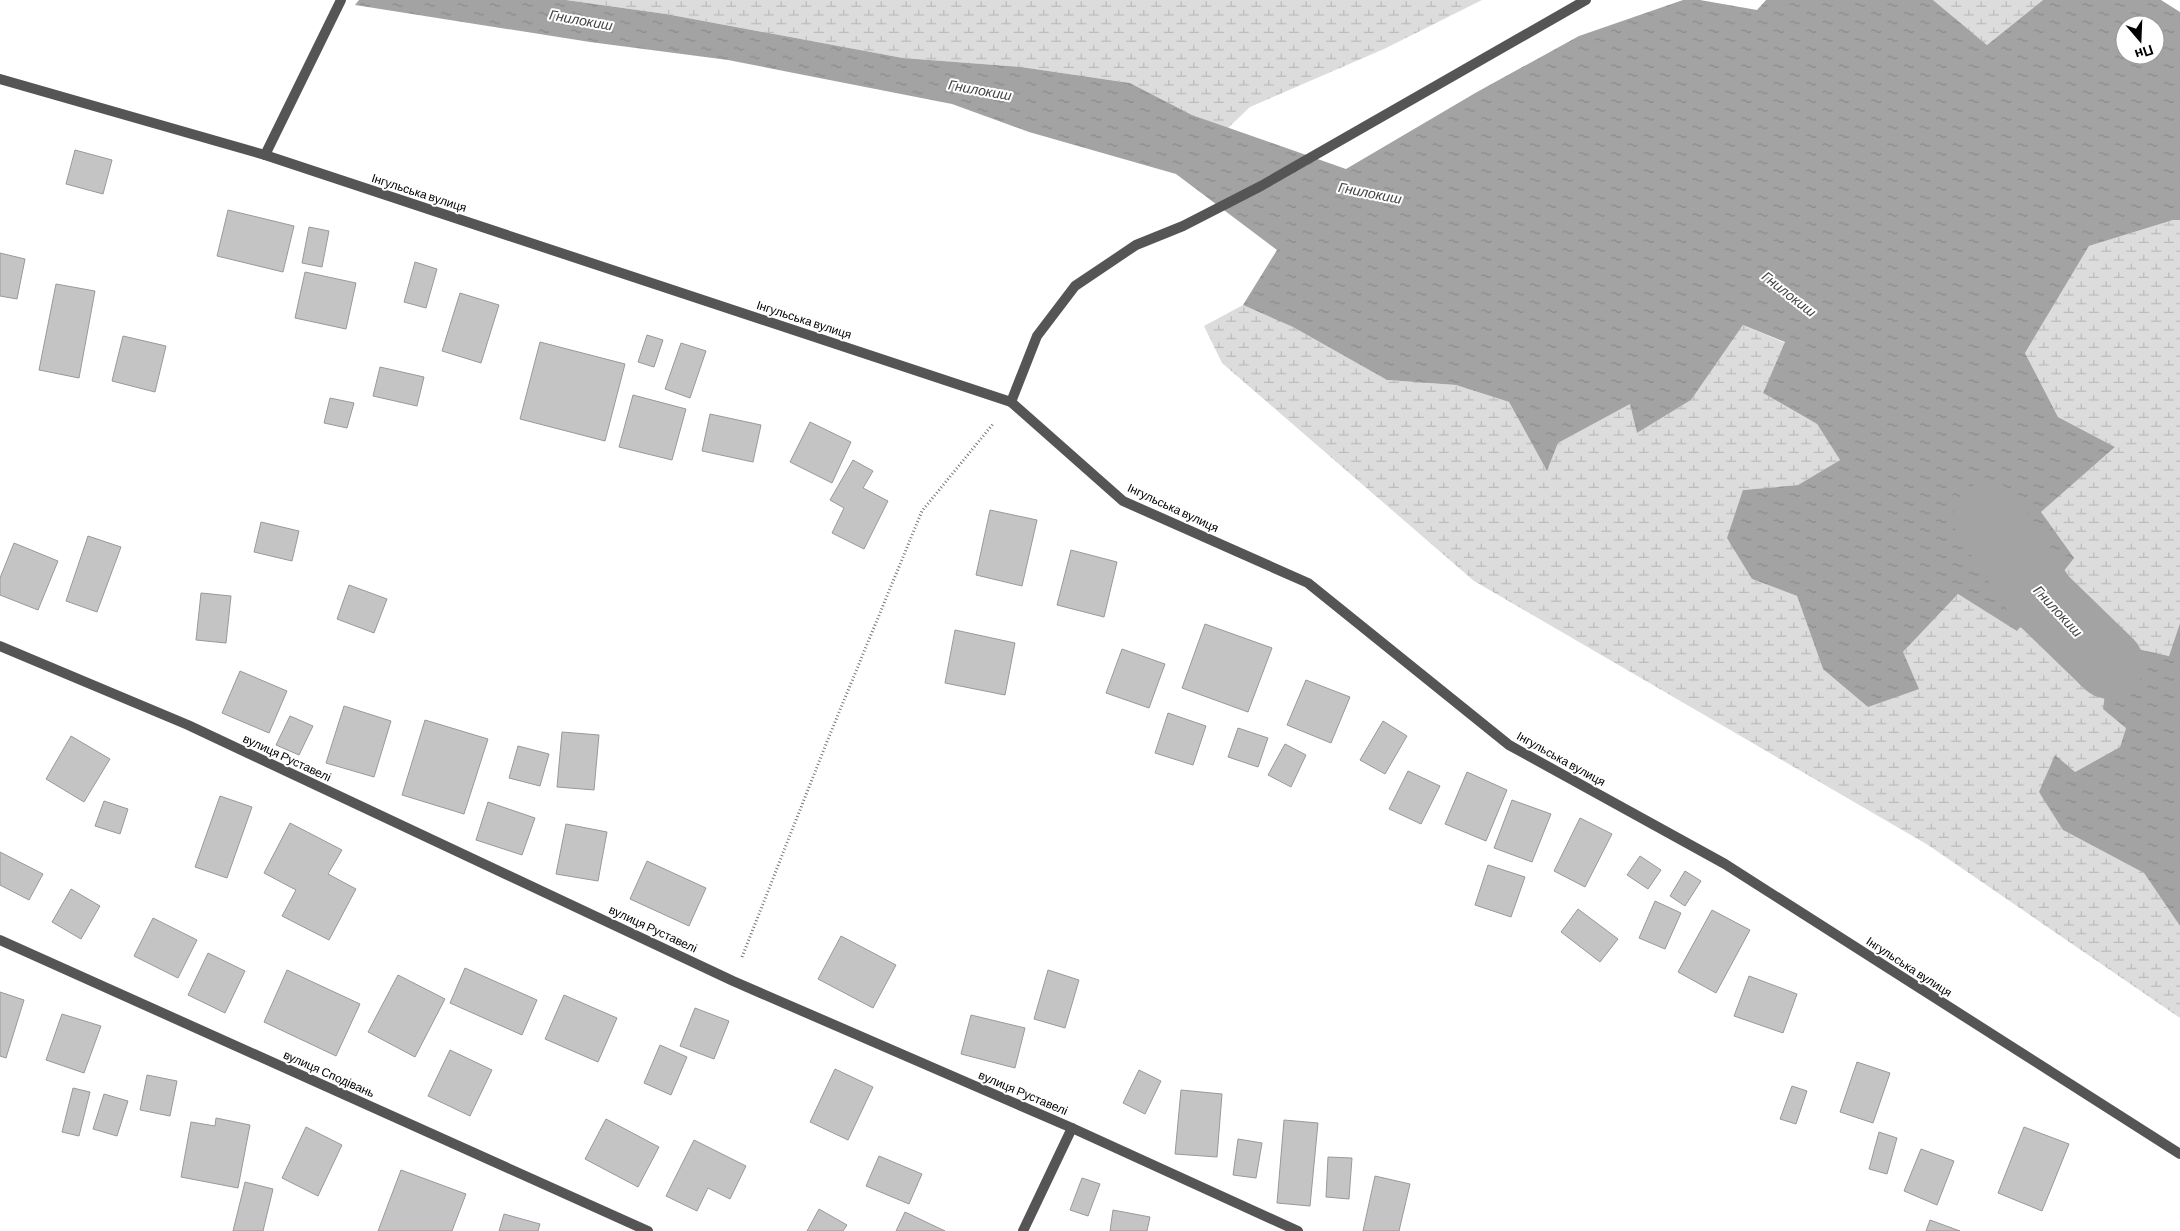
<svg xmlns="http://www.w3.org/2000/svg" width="2180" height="1231" viewBox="0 0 2180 1231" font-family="Barlow,sans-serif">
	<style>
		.wetland { fill: url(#wetland-marsh) }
		.water { fill: url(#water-ripples); fill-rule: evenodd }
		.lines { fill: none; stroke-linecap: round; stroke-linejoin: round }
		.river { stroke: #a3a3a3; stroke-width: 70 }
		.building { fill: #c4c4c4; stroke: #999 }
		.path { stroke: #777; stroke-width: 3; stroke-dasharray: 1 2.5; stroke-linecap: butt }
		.lane { stroke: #555; stroke-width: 10 }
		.street { stroke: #555; stroke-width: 10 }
		.labels { text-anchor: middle; stroke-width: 4; stroke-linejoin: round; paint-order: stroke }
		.street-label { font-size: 12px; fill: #000; stroke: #fff }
		.water-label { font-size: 14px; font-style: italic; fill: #444; stroke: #fff }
	</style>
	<defs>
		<pattern id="wetland-marsh" width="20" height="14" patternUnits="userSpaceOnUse" patternTransform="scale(1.25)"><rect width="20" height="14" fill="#dcdcdc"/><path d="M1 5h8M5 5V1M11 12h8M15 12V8" fill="none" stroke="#bbb"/></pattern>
		<pattern id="water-ripples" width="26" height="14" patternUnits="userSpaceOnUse" patternTransform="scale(1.25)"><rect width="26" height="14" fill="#a3a3a3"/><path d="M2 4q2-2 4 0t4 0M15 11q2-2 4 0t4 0" fill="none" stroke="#8b8b8b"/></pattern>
	</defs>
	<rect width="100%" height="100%" fill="#fff"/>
	<path class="wetland" d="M566 0H1482L1384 49 1250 107 1228 128 1192 115 1130 83 1021 67 903 58 666 14Z
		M1933 0H2043L1987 45Z
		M2173 220H2180V623L2169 656 2129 647 2126 728 2120 747 2075 772 2063 830 2144 873 2180 926V1018L1928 845 1474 581 1222 363 1204 326 1243 305 1293 327 1387 380 1456 385 1509 402 1547 471 1558 443 1631 403 1637 433 1691 400 1743 325 1785 343 1763 393 1817 424 1840 460 1798 485 1743 490 1752 579 1797 596 1823 669 1903 652 1958 594 2017 630 2041 598V512L2115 447 2058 417 2025 353 2089 246Z"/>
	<path class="water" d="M359 0H566L666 14 903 58 1021 67 1130 83 1192 115 1346 169 1477 92 1579 36 1683 0H1700L1757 10 1766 0H1933L1987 45 2043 0H2161L2180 12V220H2173L2089 246 2025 353 2058 417 2115 447 2041 512 2074 558 2017 631 1958 594 1903 652 1919 689 1868 707 1823 669 1797 596 1752 579 1727 538 1743 490 1798 485 1840 460 1817 424 1763 393 1785 342 1743 325 1691 400 1637 433 1630 404 1558 443 1547 471 1509 402 1456 385 1387 380 1293 327 1243 305 1277 250 1176 174 1029 132 952 104 728 60 590 42 355 5ZM2125 25H2155V55H2125Z
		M2180 623V926L2144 873 2063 830 2039 792 2055 755 2075 772 2120 747 2126 728 2103 709 2109 664 2129 647 2169 656Z"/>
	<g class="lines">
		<path class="river" d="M1988 517 2041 598 2109 664"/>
	</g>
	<path class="building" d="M75 150 112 160 103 194 66 184Z
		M228 210 294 226 283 272 217 256Z
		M309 227 329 231 322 267 302 263Z
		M0 253 25 259 17 299 0 296Z
		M415 262 437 269 426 308 404 302Z
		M305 272 356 283 346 329 295 318Z
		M56 284 95 291 79 378 39 370Z
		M460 293 499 305 481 363 442 351Z
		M647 335 663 340 654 367 638 362Z
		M123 336 166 346 155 392 112 381Z
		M540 342 625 364 605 441 520 419Z
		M681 343 706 351 690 398 665 389Z
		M380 367 424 377 417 406 373 396Z
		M633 395 686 409 672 460 619 447Z
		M330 398 354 403 347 428 324 423Z
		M710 414 761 425 753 462 702 451Z
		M810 422 851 442 832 483 790 462Z
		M853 460 873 471 863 488 888 501 864 549 832 533 844 508 830 500Z
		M990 510 1037 520 1022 586 976 575Z
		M261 522 299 531 292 561 254 552Z
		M88 536 121 547 97 612 66 601Z
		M14 543 58 561 38 610 0 595V578Z
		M1071 550 1117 562 1104 617 1057 605Z
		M349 585 387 599 374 633 337 619Z
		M201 593 231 596 226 643 196 640Z
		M1205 624 1272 648 1248 712 1182 688Z
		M955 630 1015 643 1005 695 945 683Z
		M1122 649 1165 664 1149 708 1106 693Z
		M240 671 287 691 269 733 222 713Z
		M1306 680 1350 697 1331 743 1287 725Z
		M344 706 391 721 374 777 326 763Z
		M1168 713 1206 726 1193 765 1155 753Z
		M290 716 313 726 299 755 276 745Z
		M425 720 488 739 464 814 402 795Z
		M1383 721 1407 736 1385 774 1360 760Z
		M1238 728 1268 738 1258 767 1228 757Z
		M562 732 599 735 594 790 557 787Z
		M71 736 110 759 84 802 46 779Z
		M1285 744 1306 755 1291 787 1268 775Z
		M518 746 549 754 540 786 509 778Z
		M1408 771 1440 786 1421 824 1389 809Z
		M1467 772 1507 790 1486 841 1445 824Z
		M220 796 252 807 227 878 195 867Z
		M1512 800 1551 814 1532 862 1494 848Z
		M104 801 128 809 120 834 95 826Z
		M488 802 535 818 522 855 476 840Z
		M1580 818 1612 834 1585 887 1554 871Z
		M290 823 342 850 328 874 356 889 329 940 282 916 296 890 264 873Z
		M566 824 607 832 598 881 556 874Z
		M0 852 43 874 29 900 0 885Z
		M1640 856 1661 870 1648 889 1627 875Z
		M647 861 706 888 689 926 630 899Z
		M1488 865 1525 877 1511 917 1475 905Z
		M1685 871 1701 881 1685 906 1670 896Z
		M71 889 100 906 81 939 52 922Z
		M1655 901 1681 913 1665 949 1639 938Z
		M1578 909 1618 939 1600 962 1561 932Z
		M1712 910 1750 930 1716 993 1678 972Z
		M153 918 197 940 178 978 134 956Z
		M841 936 896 965 873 1008 818 979Z
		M208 953 245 971 225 1013 188 995Z
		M465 968 537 1000 522 1035 450 1003Z
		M287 970 360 1004 336 1056 264 1022Z
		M1048 970 1079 980 1065 1028 1034 1019Z
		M398 975 445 999 415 1057 368 1032Z
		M1749 976 1797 994 1783 1033 1734 1016Z
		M0 992 24 1000 6 1058 0 1056Z
		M564 995 617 1018 598 1062 545 1039Z
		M695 1008 729 1021 714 1059 680 1046Z
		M62 1014 101 1026 84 1073 46 1060Z
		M971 1015 1025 1028 1015 1068 961 1054Z
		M660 1045 687 1057 671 1095 644 1083Z
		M450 1050 492 1070 470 1116 428 1096Z
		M1857 1062 1890 1073 1873 1123 1840 1112Z
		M835 1069 873 1087 848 1140 810 1122Z
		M1139 1070 1161 1081 1145 1114 1123 1103Z
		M147 1075 177 1081 170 1116 140 1110Z
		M1792 1086 1807 1091 1796 1124 1780 1119Z
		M73 1088 90 1092 79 1136 62 1132Z
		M1181 1090 1222 1094 1217 1157 1175 1154Z
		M104 1094 128 1101 117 1136 93 1129Z
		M216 1118 250 1125 238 1188 181 1177 191 1122 215 1126Z
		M606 1119 659 1147 638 1187 585 1159Z
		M1284 1120 1318 1123 1310 1206 1277 1203Z
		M306 1127 342 1145 318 1196 282 1178Z
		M2024 1127 2069 1144 2042 1211 1998 1193Z
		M1879 1132 1897 1138 1887 1174 1869 1169Z
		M1238 1139 1262 1143 1256 1178 1233 1175Z
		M694 1140 746 1166 730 1199 708 1188 697 1211 666 1196Z
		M1921 1149 1954 1161 1937 1205 1904 1191Z
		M879 1156 922 1174 909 1204 866 1186Z
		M1328 1157 1352 1158 1349 1199 1326 1197Z
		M401 1170 466 1194 452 1231H378Z
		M1375 1176 1410 1184 1399 1231H1363Z
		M1082 1178 1100 1184 1088 1216 1070 1210Z
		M245 1182 273 1189 263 1231H233Z
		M819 1209 847 1225 843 1231H807Z
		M1113 1210 1150 1217 1147 1231H1110Z
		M905 1212 945 1231H896Z
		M504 1214 540 1224 538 1231H499Z
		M1930 1220 1960 1231H1926Z"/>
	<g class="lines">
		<path class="path" d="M742 957 826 744 922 511 993 424"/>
		<path class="lane" d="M265 155 341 0
			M1011 402 1037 336 1075 286 1136 245 1183 226 1261 186 1586 0
			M1023 1231 1072 1128"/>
		<path class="street" d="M0 79 265 155 1011 402 1123 501 1308 583 1509 745 1725 864 2180 1154
			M0 646 188 725 733 981 1072 1128 1298 1231
			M0 940 648 1231"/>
	</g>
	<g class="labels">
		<g class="street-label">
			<text transform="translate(419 193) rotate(18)" y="4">Інгульська вулиця</text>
			<text transform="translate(804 320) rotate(18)" y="4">Інгульська вулиця</text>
			<text transform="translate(1173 508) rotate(25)" y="4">Інгульська вулиця</text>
			<text transform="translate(287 758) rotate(25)" y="4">вулиця Руставелі</text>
			<text transform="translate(1561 759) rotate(29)" y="4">Інгульська вулиця</text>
			<text transform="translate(653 929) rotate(25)" y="4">вулиця Руставелі</text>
			<text transform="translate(1909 967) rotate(33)" y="4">Інгульська вулиця</text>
			<text transform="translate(329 1074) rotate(24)" y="4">вулиця Сподівань</text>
			<text transform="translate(1023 1093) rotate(23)" y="4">вулиця Руставелі</text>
		</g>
		<g class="water-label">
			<text transform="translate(581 20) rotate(10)" y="5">Гнилокиш</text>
			<text transform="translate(980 90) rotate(10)" y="5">Гнилокиш</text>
			<text transform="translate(1370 193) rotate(11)" y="5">Гнилокиш</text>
			<text transform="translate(1789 294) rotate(38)" y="5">Гнилокиш</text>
			<text transform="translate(2058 611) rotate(47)" y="5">Гнилокиш</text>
		</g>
	</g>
	<g transform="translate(2140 40) rotate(161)"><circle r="24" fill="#ffffff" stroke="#999999"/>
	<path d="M0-4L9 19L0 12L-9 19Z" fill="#000000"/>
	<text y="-8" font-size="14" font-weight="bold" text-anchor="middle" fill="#000000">Пн</text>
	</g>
</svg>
